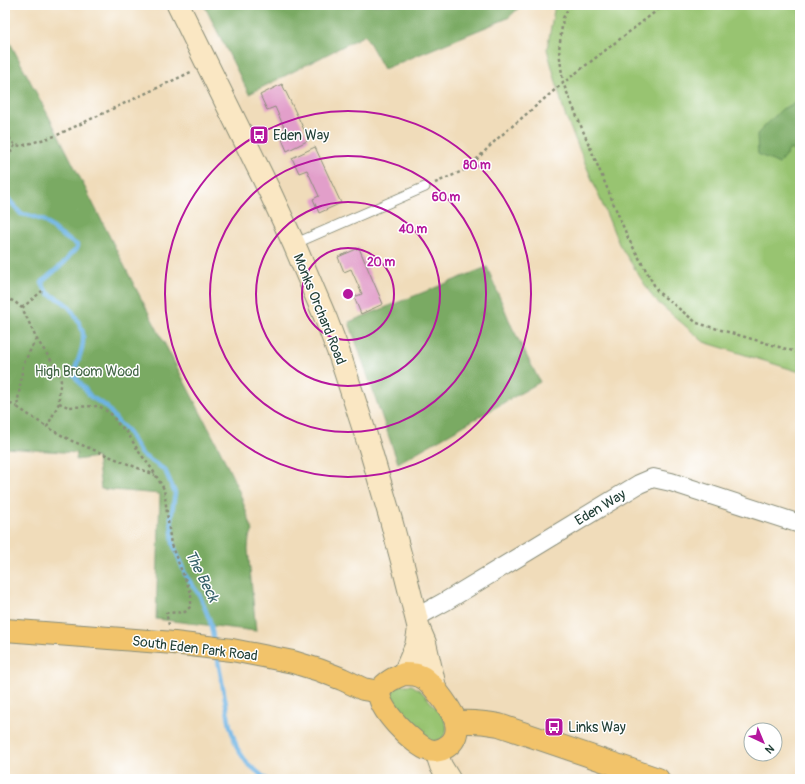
<svg xmlns="http://www.w3.org/2000/svg" width="805" height="784" viewBox="0 0 805 784" font-family="Pangolin,sans-serif">
	<style>
		.green { fill: #98c471; stroke: #5c8052 }
		.forest { fill: #7aaa63; stroke: #4c744c }
		.lines { fill: none; stroke-linecap: round; stroke-linejoin: round }
		.stream { stroke: #6db4e4; stroke-width: 4.5 }
		.building { fill: #e29fca }
		.lane-casing { stroke: #888c77; stroke-width: 11 }
		.street-casing { stroke: #888c77; stroke-width: 20 }
		.secondary-casing { stroke: #888c77; stroke-width: 24 }
		.primary-casing { stroke: #888c77; stroke-width: 24 }
		.path { stroke: #888c77; stroke-width: 2.5; stroke-dasharray: 3 3; stroke-linecap: butt }
		.lane { stroke: #fff; stroke-width: 9 }
		.street { stroke: #fff; stroke-width: 18 }
		.secondary { stroke: #fae7c3; stroke-width: 22 }
		.primary { stroke: #f2c36a; stroke-width: 22 }
		.ring { fill: none; stroke: #b5179e; stroke-width: 2 }
		.labels { text-anchor: middle; stroke-width: 3; stroke-linejoin: round; paint-order: stroke }
		.poi-label { font-size: 14px; fill: #1f3d34; stroke: #fff; text-anchor: start }
		.street-label { font-size: 14px; fill: #1f3d34; stroke: #fff }
		.park-label { font-size: 14px; fill: #436646; stroke: #fff }
		.water-label { font-size: 15px; font-style: italic; fill: #366169; stroke: #fff }
		.centre { fill: #b5179e; stroke: #fff; stroke-width: 2 }
		.ring-label { font-size: 12px; text-anchor: middle; font-weight: bold; fill: #b5179e; stroke: #fff; stroke-width: 3; stroke-linejoin: round; paint-order: stroke }
	</style>
	<rect width="100%" height="100%" fill="#fff"/>
	<filter id="ink" filterUnits="userSpaceOnUse"><feTurbulence type="fractalNoise" baseFrequency=".025" numOctaves="2"/><feDisplacementMap in="SourceGraphic" scale="8" xChannelSelector="R" yChannelSelector="G"/><feConvolveMatrix kernelMatrix="1 2 1 2 8 2 1 2 1" color-interpolation-filters="sRGB"/></filter>
	<filter id="wash" filterUnits="userSpaceOnUse"><feTurbulence type="fractalNoise" baseFrequency=".012" numOctaves="4" result="noise"/><feDisplacementMap in="SourceGraphic" scale="16" xChannelSelector="R" yChannelSelector="G"/><feGaussianBlur stdDeviation="0.9" result="paint"/><feColorMatrix in="noise" values="0 0 0 0 0 0 0 0 0 0 0 0 0 0 0 0 0 1.4 0 .05"/><feComposite in="paint" operator="in"/></filter>
	<g filter="url(#wash)">
		<rect width="100%" height="100%" fill="#f0dcba"/>
		<path class="green" d="M555 5H800V372L704 342 654 299 619 244 565 115 547 49Z
			M397 685H412L422 692 443 716 447 727 446 733 442 739 430 743 392 709 389 694Z"/>
		<path class="forest" d="M204 5H522L508 18 384 69 365 35 249 94Z
			M5 33 60 138 131 279 220 450 239 491 253 531 249 538 248 549 256 631 156 619 160 494 101 489 97 457 76 460 77 453 5 448Z
			M800 101V155L790 149 779 164 758 154 757 134 782 109Z
			M487 267 512 327 540 382 398 463 349 322Z"/>
		<g class="lines">
			<path class="stream" d="M5 195 21 214 28 215 43 220 61 235 77 245V249L70 255 65 262 43 281 42 283C48 299 59 296 68 306 74 312 78 321 82 329 86 344 79 357 74 372V375L91 397 106 406 119 423 127 430 141 454 165 470 175 493 171 518 173 544 186 576 200 596 210 621 214 642
				M217 655 230 726 237 748 247 763 266 779"/>
		</g>
		<g id="blocks">
			<path class="building" d="M282 84 309 140 287 151 281 137 287 134 275 107 267 110 260 95Z
				M315 147 341 203 319 213 313 199 319 196 307 170 299 173 292 158Z
				M359 248 383 304 361 314 354 297 362 294 351 269 344 272 338 257Z"/>
		</g>
	</g>
	<g filter="url(#ink)">
		<use href="#blocks" fill-opacity="0" stroke="#888c77" stroke-width="1"/>
		<g class="lines">
			<defs>
				<path id="lane" d="M294 244 425 187"/>
				<path id="street" d="M417 617 426 612 446 601 639 484 653 478 671 482 800 524"/>
				<path id="secondary" d="M178 5 269 190 294 244 326 319 340 356 369 445 391 520 402 561 419 629 425 643 433 678 435 688
					M404 674 416 646 419 629
					M436 751 441 766 449 779"/>
				<path id="primary" d="M5 630 174 643 232 650 263 656 293 662 319 670 342 679 363 689 380 692
					M404 674C412 674 419 674 425 679 434 686 454 712 456 723 458 732 455 740 449 745 443 750 435 752 429 750 415 746 374 706 380 691 384 682 396 677 404 674Z
					M456 722C471 721 484 722 499 725L658 779"/>
			</defs>
			<use href="#lane" class="lane-casing"/>
			<use href="#street" class="street-casing"/>
			<use href="#secondary" class="secondary-casing"/>
			<use href="#primary" class="primary-casing"/>
			<path class="path" d="M570 5 563 18 559 50 563 83 628 238 658 292 697 323 800 353
				M5 133 15 145 21 146 55 136 191 72
				M5 156 10 153 15 145
				M435 183 467 169 497 139 563 83 664 5
				M5 297 15 302 22 308 26 316 36 338 59 372 61 381 59 391V403L68 407 99 406 111 414 118 424 127 432 139 452 152 469 164 489 171 545 191 593V606L185 612 166 613 169 625
				M22 308 42 291
				M36 339 23 365 17 407 47 427
				M5 400 7 402 17 407
				M59 403 47 427 72 441 155 475"/>
			<use href="#lane" class="lane"/>
			<use href="#street" class="street"/>
			<use href="#secondary" class="secondary"/>
			<use href="#primary" class="primary"/>
		</g>
	</g>
	<g class="ring">
		<circle cx="348" cy="294" r="46"/>
		<circle cx="348" cy="294" r="92"/>
		<circle cx="348" cy="294" r="138"/>
		<circle cx="348" cy="294" r="183"/>
	</g>
	<defs>
		<symbol id="bus-square" viewBox="-11 -11 22 22"><rect x="-9" y="-9" width="18" height="18" rx="4" fill="#b5179e" stroke="#fff"/><path d="M-5-6H5V4H4V6H2V4H-2V6H-4V4H-5ZM-3.5-4V0h7V-4ZM-3.5 1.2v1.5H-2V1.2ZM2 1.2v1.5H3.5V1.2Z" fill="#fff"/></symbol>
	</defs>
	<g fill-rule="evenodd">
		<use href="#bus-square" x="248" y="124" width="22" height="22"/>
		<use href="#bus-square" x="543" y="716" width="22" height="22"/>
	</g>
	<g class="labels">
		<g class="poi-label">
			<text x="273" y="140">Eden Way</text>
			<text x="568" y="732">Links Way</text>
		</g>
		<g class="street-label">
			<text transform="translate(320 309) rotate(68)" y="5">Monks Orchard Road</text>
			<text transform="translate(600 507) rotate(-31)" y="5">Eden Way</text>
			<text transform="translate(195 648) rotate(7)" y="5">South Eden Park Road</text>
		</g>
		<g class="park-label">
			<text x="87" y="376">High Broom Wood</text>
		</g>
		<g class="water-label">
			<text transform="translate(202 576) rotate(63)" y="5">The Beck</text>
		</g>
	</g>
	<circle cx="348" cy="294" r="6" class="centre"/>
	<g class="ring-label">
		<text x="477" y="169">80 m</text>
		<text x="446" y="201">60 m</text>
		<text x="413" y="233">40 m</text>
		<text x="381" y="266">20 m</text>
	</g>
	<rect width="805" height="784" fill="none" stroke="#fff" stroke-width="20"/>
	<g transform="translate(763 742) rotate(136)"><circle r="19" fill="#ffffff" stroke="#a5b1ae"/>
	<path d="M0-3L7 15L0 10L-7 15Z" fill="#b5179e"/>
	<text y="-6" font-size="11" font-weight="bold" text-anchor="middle" fill="#1f3d34">N</text>
	</g>
</svg>
